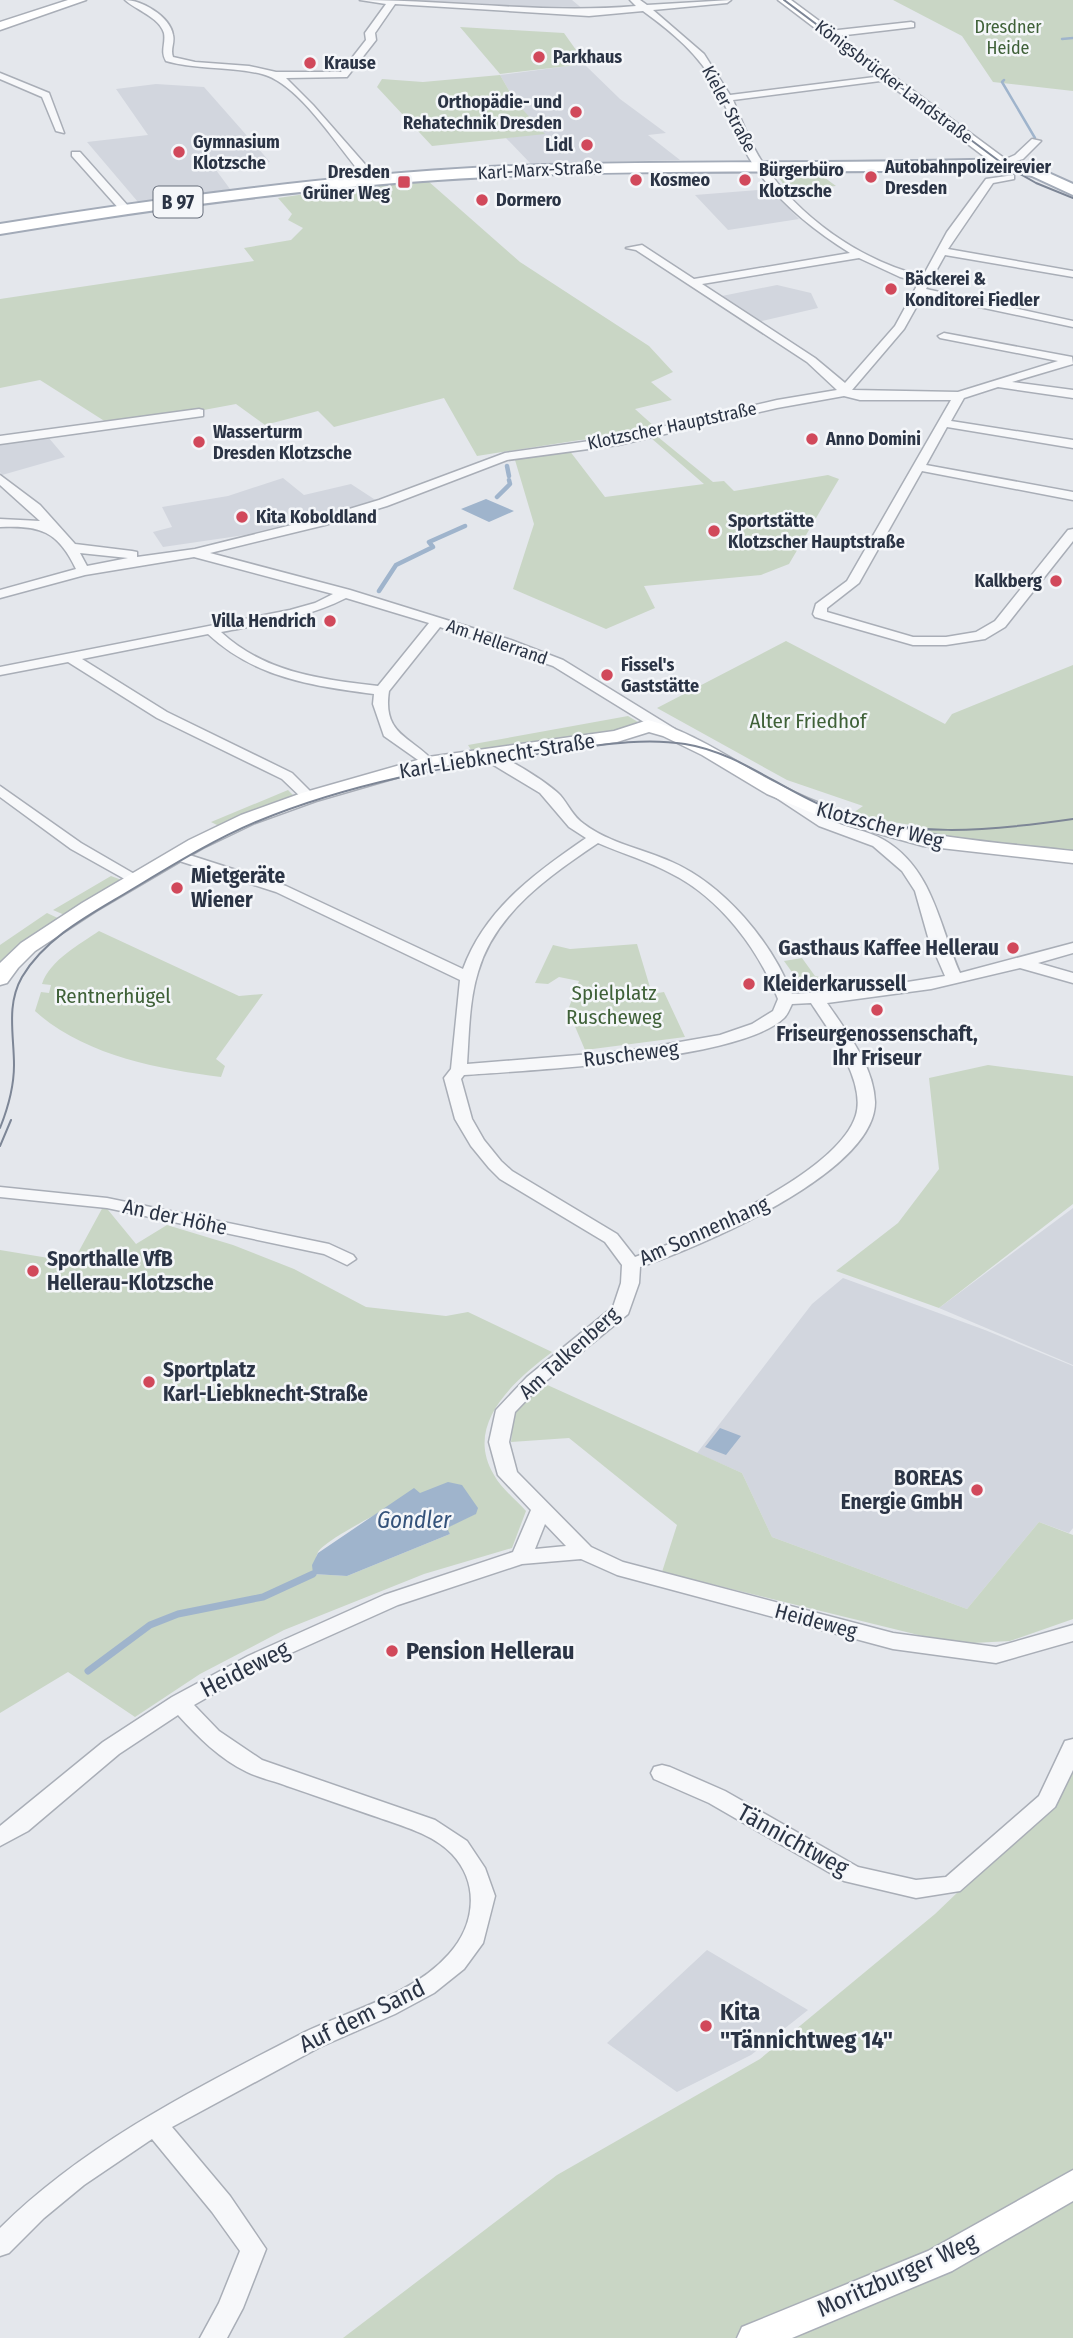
<svg xmlns="http://www.w3.org/2000/svg" width="1073" height="2338" viewBox="0 0 1073 2338" font-family="'Fira Sans Condensed',sans-serif">
	<style>
		.built { fill: #d2d6de }
		.green { fill: #c9d6c5; fill-rule: evenodd }
		.water { fill: #9fb4cc }
		.lines { fill: none; stroke-linecap: round; stroke-linejoin: round }
		.stream-far2 { stroke: #9fb4cc; stroke-width: 2.5 }
		.stream-far1 { stroke: #9fb4cc; stroke-width: 4.5 }
		.stream { stroke: #9fb4cc; stroke-width: 7 }
		.street-casing { stroke: #a9aeb7; stroke-width: 3 }
		.secondary-casing { stroke: #a9aeb7; stroke-width: 3 }
		.primary-casing { stroke: #a3abb8; stroke-width: 4 }
		.street { fill: #f7f8fa; fill-rule: evenodd }
		.secondary { fill: #fff; fill-rule: evenodd }
		.primary { fill: #fff; fill-rule: evenodd }
		.tram { stroke: #7d8696; stroke-width: 2 }
		.poi-dot { fill: #d1495b; stroke: #f4f6f9; stroke-width: 2.5 }
		.labels { text-anchor: middle; stroke-width: 5; stroke-linejoin: round; paint-order: stroke }
		.far-park-label { font-size: 18px; fill: #3f6138; stroke: #f4f6f9 }
		.far-poi-label { font-size: 18px; font-weight: bold; fill: #2b3445; stroke: #f4f6f9; text-anchor: start }
		.far-street-label { font-size: 18px; fill: #2b3445; stroke: #f4f6f9 }
		.shield { fill: #f4f6f9; stroke: #676e7b; stroke-width: 2 }
		.shield-label { font-size: 19px; font-weight: bold; fill: #2b3445 }
		.park-label { font-size: 21px; fill: #3f6138; stroke: #f4f6f9 }
		.street-label { font-size: 21px; fill: #2b3445; stroke: #f4f6f9 }
		.poi-label { font-size: 21px; font-weight: bold; fill: #2b3445; stroke: #f4f6f9; text-anchor: start }
		.water-label { font-size: 23px; font-style: italic; fill: #34527a; stroke: #f4f6f9 }
		.near-poi-label { font-size: 24px; font-weight: bold; fill: #2b3445; stroke: #f4f6f9; text-anchor: start }
		.near-street-label { font-size: 24px; fill: #2b3445; stroke: #f4f6f9 }
	</style>
	<rect width="100%" height="100%" fill="#e4e7ec"/>
	<path class="built" d="M404 0H572L584 10 583 12Z
		M584 64 620 99 666 133 648 135 680 160 531 164 506 138 543 133 515 101 500 75Z
		M156 84 204 87 270 162 216 170 230 189 138 202 87 142 148 135 116 89Z
		M770 189 799 219 728 230 695 195Z
		M777 285 811 293 818 308 758 322 717 297Z
		M48 437 65 457 2 475 0 472V443Z
		M283 478 304 495 351 484 377 501 245 535 163 547 153 532 172 527 162 507 228 496Z
		M1073 1208V1365L939 1308Z
		M843 1278 985 1330 1073 1366V1528L1069 1533 1039 1522 967 1609 772 1537 742 1473 697 1453 812 1304Z
		M707 1950 808 2010 751 2055 677 2092 607 2043Z"/>
	<path class="green" d="M893 0H1073V91L993 82 962 36Z
		M460 27 564 33 586 64 500 74Z
		M500 75 515 101 545 134 432 146 377 87 382 79 423 82Z
		M775 172H817L836 186 788 191Z
		M428 181 520 262 649 346 673 372 651 382 672 400 635 409 655 427 620 437 580 440 477 456 444 398 334 427 318 411 265 425 236 404 193 412 106 422 40 380 0 388V299L254 261 244 248 291 240 303 228 288 220 292 214 278 198 319 192V190Z
		M658 437 713 482 724 481 734 491 828 475 839 479 789 564 761 575 644 586 655 608 606 629 513 589 534 524 515 460 569 450 605 497 704 484 651 438Z
		M786 641 945 724 952 714 1073 665V852L917 833V826L850 815 863 806 787 780 657 708Z
		M628 716 638 722 618 732 564 741 562 738 528 742 529 745 473 753 468 745Z
		M288 790 293 795 291 799 221 827 211 822Z
		M111 876 119 879 120 883 67 916 53 910Z
		M47 913 62 920 0 962V945Z
		M99 931 239 996 263 994 216 1059 225 1066 221 1077C158 1069 83 1055 35 1011L41 992 49 993 51 985 42 984C50 960 80 944 99 931Z
		M637 944 652 994 664 992 685 1037 585 1050 568 1010 579 981 559 977 548 984 535 983 553 945 570 949Z
		M802 958 815 976 824 978 823 982 802 986 784 961Z
		M988 1065 1073 1076V1204L939 1308 836 1271 898 1223 939 1169 929 1078Z
		M104 1205 136 1244 167 1225 233 1245 294 1269 366 1307 446 1316 468 1312 552 1352C515 1380 463 1424 494 1475 501 1488 516 1500 526 1511L512 1548 424 1574 284 1630 200 1674 135 1717 68 1672 0 1713V1250L73 1262ZM419 1493 475 1514 446 1528 450 1534 347 1576 313 1574C315 1568 315 1558 318 1552 328 1537 400 1502 419 1493Z
		M543 1383 742 1473 772 1537 967 1609 1039 1522 1073 1535V1619L1010 1641 955 1644 662 1572 677 1525 569 1438 511 1442 514 1414Z
		M1073 1757V2338H343L557 2175 760 2059 935 1914 1051 1803Z"/>
	<path class="water" d="M486 499 514 511 489 522 461 509Z
		M720 1428 741 1436 726 1455 705 1447Z
		M448 1482 462 1485 478 1508 476 1514 447 1528 450 1534 347 1576 313 1574 312 1565 318 1553 414 1488 420 1493Z"/>
	<g class="lines">
		<path class="stream-far2" d="M1062 39 1073 38
			M1004 80 1002 82 1035 138"/>
		<path class="stream-far1" d="M507 466 509 476
			M497 497 510 484 509 480
			M379 591 396 565 433 547 429 542 465 526"/>
		<path class="stream" d="M88 1671 150 1625 178 1614 263 1597 313 1574"/>
		<defs>
			<path id="street" d="M125 0C141 0 170 16 173 35 175 43 170 49 173 57L195 62 249 66 276 72H341L366 40 365 33 386 4 360 0C452 0 544 14 636 6L630 0H640L647 5 731 0 727 3 653 10 704 54 730 95 891 75V79L888 80 733 100C742 121 750 144 763 163 798 217 861 261 923 276L947 232 986 179 1014 175V179L993 183 948 249 1073 271V277L945 255 926 289 1073 321V327L923 295 904 329 852 390 958 392 1058 361 940 338 938 336 944 333 1072 357 1073 364 1012 382 1073 390V398L998 387 964 398 951 421 1073 440V448L947 427 926 465 1073 492V500L922 471 859 583 827 608V612L913 637H946L976 632 995 621 1068 530 1073 529V541L1005 627 985 639 946 645H913L815 617 813 614 816 604 847 581 951 400H860L844 396 777 408 618 445 507 460 387 506 325 525 210 553 350 590 511 640 563 660 675 729V735H665L553 666 440 627 389 691C382 736 412 736 435 763L428 767 384 736 373 704 374 694C313 686 255 678 208 634L82 659 167 712 292 773 316 797 309 801 304 800 282 779 157 718 68 662 0 675V667L290 610 315 603 333 594 194 557 85 575 0 598V590L76 569C58 531 40 525 0 527V519L40 521 0 485V475L40 505 75 544 132 551 137 552V557L195 549 316 519 379 500 505 453 618 437 777 400 837 390 807 362 636 250 626 248 642 245 694 279 850 253C813 230 779 203 754 166 738 142 730 114 717 88 700 55 672 32 643 11L589 16 395 4 375 33 376 40 347 77 286 78 313 105 377 178V182L373 183 360 172C336 144 298 83 262 74 230 66 197 70 166 61 160 51 166 44 164 33 159 17 136 10 125 0ZM859 258 900 277 919 282 895 326 845 383 815 358 702 284ZM80 553 128 558 87 566ZM346 598 429 623 378 686C321 679 265 673 221 632 264 624 307 618 346 598Z
				M911 22 914 23V27L829 37 824 34 829 31Z
				M0 73 49 93 64 133 56 131 42 97 0 79Z
				M1032 139 1041 141 1023 159 999 166V162L1015 155Z
				M72 152H80L129 207V211H121L72 156Z
				M199 409 203 410V416L0 444V436Z
				M487 751C504 755 547 782 560 795 568 804 573 817 584 824 609 843 643 849 672 862 724 885 771 941 792 994L857 990 945 976 928 937 915 891 902 871 873 846 819 826 772 795 770 792 772 789 777 788C795 792 811 810 828 819 845 828 867 830 884 840 933 869 939 925 960 973L1073 943V953L1038 963 1073 973V983L1020 968 931 989 827 1003C846 1031 874 1066 875 1102 876 1173 697 1248 640 1267L639 1283 628 1314 541 1385 515 1412 509 1442 517 1472 591 1547 623 1562 893 1633 996 1647 1073 1625V1641L996 1663 893 1649 617 1575 581 1559 522 1564 398 1605 262 1666 194 1705 219 1731 262 1760 435 1820 467 1841 485 1868 495 1896 483 1943 464 1969 434 1993 395 2014 320 2047 172 2127 230 2196 266 2249 243 2308 227 2338H200L219 2303 240 2251 212 2212 152 2139 84 2185 44 2218 9 2253 0 2256V2228C86 2143 195 2089 301 2034 349 2010 412 1996 449 1954 475 1925 480 1884 452 1854 433 1834 402 1826 377 1817 347 1807 317 1796 287 1786 274 1781 259 1778 247 1772 220 1759 198 1737 178 1715L119 1754 28 1831 0 1846V1826L103 1742 172 1697 248 1656 384 1595 513 1552 531 1510 498 1475 489 1442 496 1410 527 1377 613 1307 621 1283 622 1265 605 1242 500 1179 489 1168 471 1146 455 1119 444 1078 451 1069 460 980 276 892 170 858 167 855 170 852H180L286 886 463 969C485 909 535 873 586 838L569 827 540 793 482 758 480 755ZM598 843C623 854 649 861 672 874 720 898 759 950 778 999L773 1011 752 1024 720 1035 628 1051 467 1064C469 1035 469 1001 478 972 495 913 549 876 598 843ZM811 1003C829 1030 866 1081 856 1115 839 1173 690 1238 635 1257L617 1234 512 1171 501 1161 484 1140 472 1119 461 1079 464 1075C531 1070 739 1061 784 1018 788 1014 790 1008 792 1004ZM545 1524 566 1546 535 1549Z
				M0 786 81 843 143 879 135 884 130 882 71 849 0 797Z
				M0 1187 107 1198 329 1244 353 1255 356 1259 347 1265 324 1254 107 1208 0 1197Z
				M1073 1739V1770L1055 1807 960 1891 916 1898 844 1881 709 1803 654 1779 651 1773 654 1767 662 1765 670 1767 725 1791 858 1867 916 1880 946 1877 1039 1796 1065 1741Z"/>
			<path id="secondary" d="M68 0H86L0 30V22Z
				M778 0H791L1008 161V167H998Z
				M648 720C698 733 736 764 782 786 801 796 821 804 841 811 915 838 995 842 1073 851V863L923 846 829 820 767 794 702 755 663 736 649 732 617 742 430 768 316 801 255 823 203 848 96 911 35 951 18 968 7 983 0 985V963L21 943 82 903 189 840 241 815 302 793 428 757 614 731Z
				M1073 2170V2201L952 2271 792 2338H737L742 2327 928 2251Z"/>
			<path id="primary" d="M1003 159 1042 170 1073 184V195L1032 176 1003 169C831 174 660 168 489 177 325 185 162 207 0 234V224C162 198 325 176 489 167 660 159 832 165 1003 159Z"/>
		</defs>
		<use href="#street" class="street-casing"/>
		<use href="#secondary" class="secondary-casing"/>
		<use href="#primary" class="primary-casing"/>
		<use href="#street" class="street"/>
		<use href="#secondary" class="secondary"/>
		<use href="#primary" class="primary"/>
		<path class="tram" d="M784 0 1003 164 1036 183 1073 198
			M0 1128C8 1108 14 1087 14 1065 14 1035 6 1005 22 977 45 938 89 915 126 893 168 868 211 841 256 822 350 783 450 765 550 752 595 746 640 737 685 744 736 752 778 787 825 807 905 840 990 831 1073 819
			M0 1146 11 1120"/>
	</g>
	<g class="poi-dot">
		<circle cx="539" cy="57" r="7"/>
		<circle cx="310" cy="63" r="7"/>
		<circle cx="576" cy="112" r="7"/>
		<circle cx="587" cy="145" r="7"/>
		<circle cx="179" cy="152" r="7"/>
		<circle cx="871" cy="177" r="7"/>
		<circle cx="636" cy="180" r="7"/>
		<circle cx="745" cy="180" r="7"/>
		<rect x="397" y="175" width="14" height="14" rx="3.5"/>
		<circle cx="482" cy="200" r="7"/>
		<circle cx="891" cy="289" r="7"/>
		<circle cx="812" cy="439" r="7"/>
		<circle cx="199" cy="442" r="7"/>
		<circle cx="242" cy="517" r="7"/>
		<circle cx="714" cy="531" r="7"/>
		<circle cx="1056" cy="581" r="7"/>
		<circle cx="330" cy="621" r="7"/>
		<circle cx="607" cy="675" r="7"/>
		<circle cx="177" cy="888" r="7"/>
		<circle cx="1013" cy="948" r="7"/>
		<circle cx="749" cy="984" r="7"/>
		<circle cx="877" cy="1010" r="7"/>
		<circle cx="33" cy="1271" r="7"/>
		<circle cx="149" cy="1382" r="7"/>
		<circle cx="977" cy="1490" r="7"/>
		<circle cx="392" cy="1651" r="7"/>
		<circle cx="706" cy="2026" r="7"/>
	</g>
	<g class="labels">
		<g class="far-park-label">
			<text x="1008" y="33">Dresdner<tspan x="1008" dy="21">Heide</tspan></text>
		</g>
		<g class="far-poi-label">
			<text x="553" y="63">Parkhaus</text>
			<text x="324" y="69">Krause</text>
			<text x="562" y="108" text-anchor="end">Orthopädie- und<tspan x="562" dy="21">Rehatechnik Dresden</tspan></text>
			<text x="193" y="148">Gymnasium<tspan x="193" dy="21">Klotzsche</tspan></text>
			<text x="573" y="151" text-anchor="end">Lidl</text>
			<text x="885" y="173">Autobahnpolizeirevier<tspan x="885" dy="21">Dresden</tspan></text>
			<text x="759" y="176">Bürgerbüro<tspan x="759" dy="21">Klotzsche</tspan></text>
			<text x="390" y="178" text-anchor="end">Dresden<tspan x="390" dy="21">Grüner Weg</tspan></text>
			<text x="650" y="186">Kosmeo</text>
			<text x="496" y="206">Dormero</text>
			<text x="905" y="285">Bäckerei &amp;<tspan x="905" dy="21">Konditorei Fiedler</tspan></text>
			<text x="213" y="438">Wasserturm<tspan x="213" dy="21">Dresden Klotzsche</tspan></text>
			<text x="826" y="445">Anno Domini</text>
			<text x="256" y="523">Kita Koboldland</text>
			<text x="728" y="527">Sportstätte<tspan x="728" dy="21">Klotzscher Hauptstraße</tspan></text>
			<text x="1042" y="587" text-anchor="end">Kalkberg</text>
			<text x="316" y="627" text-anchor="end">Villa Hendrich</text>
			<text x="621" y="671">Fissel's<tspan x="621" dy="21">Gaststätte</tspan></text>
		</g>
		<g class="far-street-label">
			<text transform="translate(894 82) rotate(37)" y="6">Königsbrücker Landstraße</text>
			<text transform="translate(729 109) rotate(62)" y="6">Kieler Straße</text>
			<text transform="translate(540 170) rotate(-3)" y="6">Karl-Marx-Straße</text>
			<text transform="translate(672 426) rotate(-12)" y="6">Klotzscher Hauptstraße</text>
			<text transform="translate(497 642) rotate(19)" y="6">Am Hellerrand</text>
		</g>
		<rect class="shield" x="153.5" y="186.5" width="49" height="31" rx="5"/>
		<g class="shield-label">
			<text x="178" y="209">B 97</text>
		</g>
		<g class="park-label">
			<text x="808" y="728">Alter Friedhof</text>
			<text x="614" y="1000">Spielplatz<tspan x="614" dy="24">Ruscheweg</tspan></text>
			<text x="113" y="1003">Rentnerhügel</text>
		</g>
		<g class="street-label">
			<text transform="translate(497 756) rotate(-9)" y="7">Karl-Liebknecht-Straße</text>
			<text transform="translate(880 825) rotate(15)" y="7">Klotzscher Weg</text>
			<text transform="translate(631 1054) rotate(-7)" y="7">Ruscheweg</text>
			<text transform="translate(175 1217) rotate(12)" y="7">An der Höhe</text>
			<text transform="translate(704 1231) rotate(-24)" y="7">Am Sonnenhang</text>
			<text transform="translate(569 1353) rotate(-42)" y="7">Am Talkenberg</text>
			<text transform="translate(816 1621) rotate(15)" y="7">Heideweg</text>
		</g>
		<g class="poi-label">
			<text x="191" y="883">Mietgeräte<tspan x="191" dy="24">Wiener</tspan></text>
			<text x="999" y="955" text-anchor="end">Gasthaus Kaffee Hellerau</text>
			<text x="763" y="991">Kleiderkarussell</text>
			<text x="877" y="1041" text-anchor="middle">Friseurgenossenschaft,<tspan x="877" dy="24">Ihr Friseur</tspan></text>
			<text x="47" y="1266">Sporthalle VfB<tspan x="47" dy="24">Hellerau-Klotzsche</tspan></text>
			<text x="163" y="1377">Sportplatz<tspan x="163" dy="24">Karl-Liebknecht-Straße</tspan></text>
			<text x="963" y="1485" text-anchor="end">BOREAS<tspan x="963" dy="24">Energie GmbH</tspan></text>
		</g>
		<g class="water-label">
			<text x="414" y="1528">Gondler</text>
		</g>
		<g class="near-poi-label">
			<text x="406" y="1659">Pension Hellerau</text>
			<text x="720" y="2020">Kita<tspan x="720" dy="28">"Tännichtweg 14"</tspan></text>
		</g>
		<g class="near-street-label">
			<text transform="translate(245 1669) rotate(-27)" y="8">Heideweg</text>
			<text transform="translate(793 1840) rotate(29)" y="8">Tännichtweg</text>
			<text transform="translate(362 2016) rotate(-26)" y="8">Auf dem Sand</text>
			<text transform="translate(897 2275) rotate(-24)" y="8">Moritzburger Weg</text>
		</g>
	</g>
</svg>
